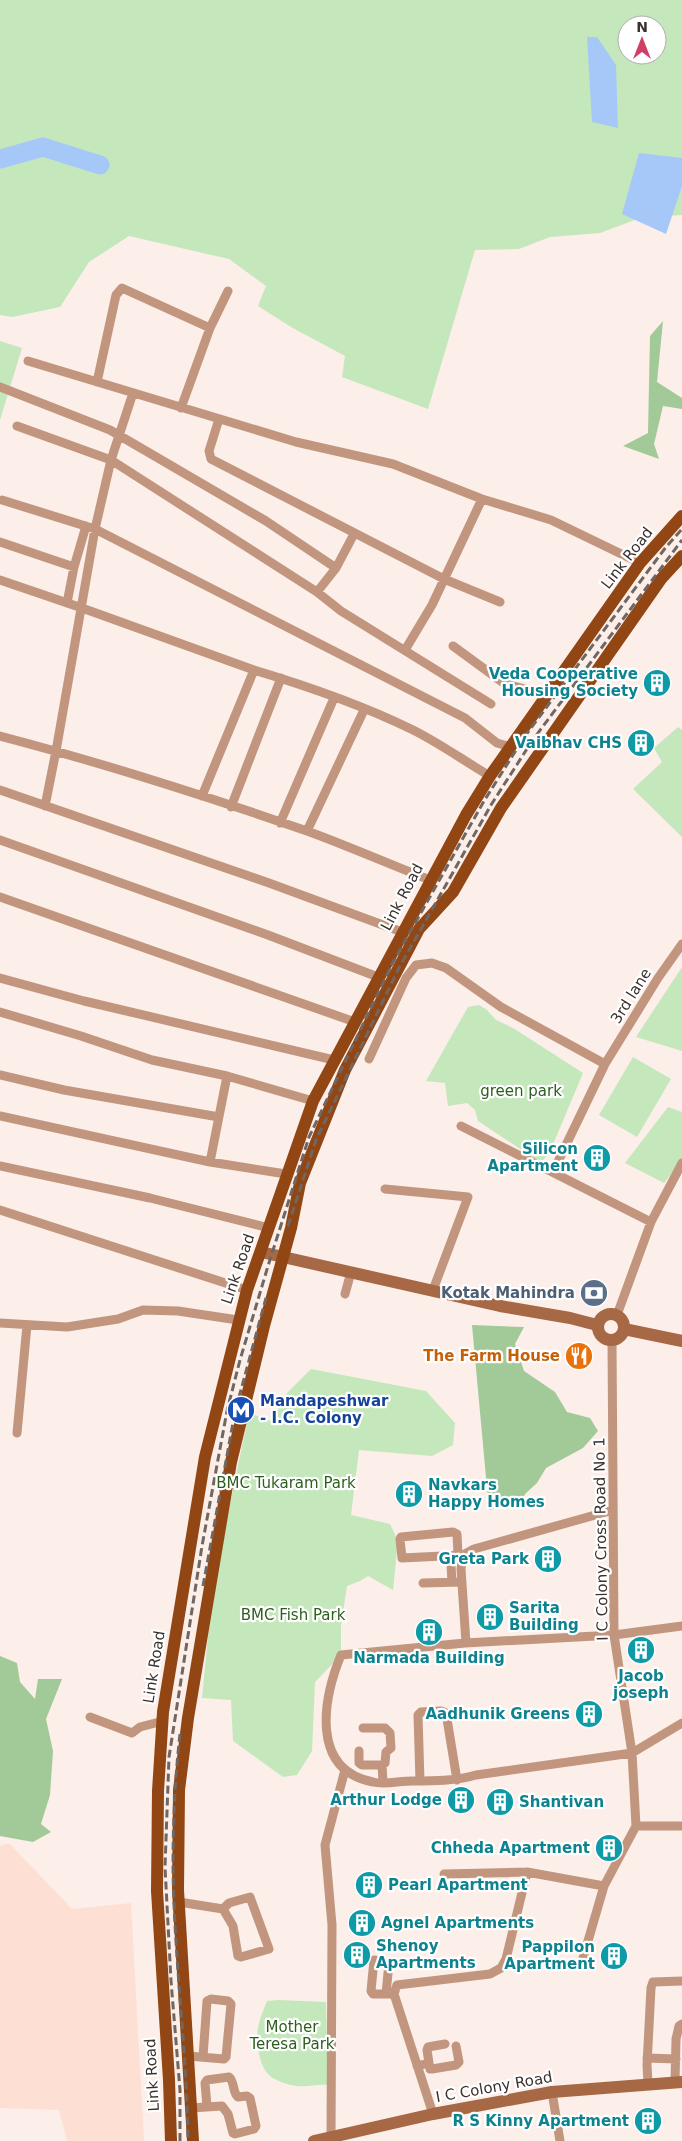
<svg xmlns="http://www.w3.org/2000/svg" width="682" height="2141" viewBox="0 0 682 2141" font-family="'DejaVu Sans',sans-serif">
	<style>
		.built { fill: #fedfd4 }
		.green { fill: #c5e7bc; fill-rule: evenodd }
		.forest { fill: #a2c998 }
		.water { fill: #a6c8f9 }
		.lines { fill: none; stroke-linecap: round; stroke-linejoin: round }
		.river { stroke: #a6c8f9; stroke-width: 19 }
		.street { stroke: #c2967e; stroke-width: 9 }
		.secondary { stroke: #a76845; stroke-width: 12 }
		.primary { stroke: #924613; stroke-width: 12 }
		.rail { stroke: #706662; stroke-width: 3; stroke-dasharray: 8 4; stroke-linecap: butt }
		.labels { text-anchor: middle; stroke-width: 4.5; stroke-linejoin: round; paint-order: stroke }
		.street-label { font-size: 15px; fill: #3b322f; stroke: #fff }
		.culture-label { font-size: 15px; font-weight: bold; fill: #0d838f; stroke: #fff; text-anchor: end }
		.park-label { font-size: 15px; fill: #2c5e1e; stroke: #fff }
		.service-label { font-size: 15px; font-weight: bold; fill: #4e5e75; stroke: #fff; text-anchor: end }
		.food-label { font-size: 15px; font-weight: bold; fill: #c56008; stroke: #fff; text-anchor: end }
		.transit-label { font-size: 15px; font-weight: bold; fill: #164399; stroke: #fff; text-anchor: start }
	</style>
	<rect width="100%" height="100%" fill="#fceee9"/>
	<path class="built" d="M9 1843 72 1909 131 1903 144 2141H67L59 2110 0 2108V1846Z"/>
	<path class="green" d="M0 0H682V215L640 218 600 233 550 237 519 249 475 250 428 409 342 377 345 356 291 327 258 306 266 286 229 259 129 236 89 262 60 307 12 317 0 315ZM627 25H657V55H627Z
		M0 341 22 348 0 420Z
		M678 727 682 730V837L633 789 662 762 654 748Z
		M682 967V1051L636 1037Z
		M479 1005 487 1010 496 1020 513 1028 583 1073 549 1154 542 1161 534 1158 478 1121 475 1110 467 1103 448 1106 445 1083 426 1081 468 1007Z
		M633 1057 671 1079 637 1137 599 1115Z
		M668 1107 682 1112V1160L664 1183 625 1163Z
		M311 1369 426 1391 455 1423 453 1445 432 1456 359 1450 351 1515 390 1524 398 1541 393 1590 368 1576 360 1581 347 1586 341 1625V1655L315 1682 312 1751 297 1775 283 1777 233 1741 231 1700 202 1698 213 1585 249 1413 271 1421 287 1393Z
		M278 2000 326 2002 328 2085C317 2084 308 2087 297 2086 289 2085 275 2081 269 2075 258 2065 255 2036 259 2023 261 2016 264 2008 267 2001Z"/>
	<path class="forest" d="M663 321 657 382 682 398V409L663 406 654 444 659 459 623 446 648 433 650 336Z
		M472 1325 524 1327 515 1344 524 1371 555 1392 567 1412 590 1418 598 1431 583 1448 546 1468 537 1483 526 1493 518 1504 489 1510Z
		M0 1656 17 1663 20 1682 35 1699 38 1679H62L46 1719 53 1751 50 1795 41 1824 51 1832 33 1842 0 1836Z"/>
	<path class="water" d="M587 37H597L616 65 618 128 592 122Z
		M639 153 682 158V186L666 234 622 214Z"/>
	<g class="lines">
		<path class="river" d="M0 159 43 147 100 165"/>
		<path class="street" d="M28 361 296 442 393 464 482 499 551 520 640 563
			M97 382 116 295 122 288 210 328
			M0 387 110 430 266 521 336 568 317 592
			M181 408 210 328 228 291
			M219 419 209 451 211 459 444 579 500 602
			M17 426 111 460 317 592 341 611 491 704
			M2 500 95 529 111 460 133 393
			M0 542 74 567
			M336 568 354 534
			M0 580 82 608 254 670C304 685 364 706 411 729 438 742 464 761 490 776
			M67 603 74 567 86 526
			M453 646 505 684 529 690H551
			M405 650 432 605 482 499
			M0 736C103 763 206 796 307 831 348 846 389 864 430 880
			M0 790 269 883 402 932
			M202 796 254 670
			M45 806 56 751 95 529 465 718 497 743 511 747
			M231 807 281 678
			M280 823 334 698
			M307 831 364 710
			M0 840 268 935 378 977
			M0 897 355 1022
			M0 978 84 1001 334 1060
			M0 1012 81 1036 152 1060 227 1076 313 1101
			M369 1059 406 978 416 965 432 963 446 968 501 1007 605 1064
			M0 1075 64 1090 219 1117
			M0 1116 210 1162 286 1174
			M461 1126 651 1222
			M210 1162 227 1076
			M0 1166 150 1198 269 1228
			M553 1172 605 1064 658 978 682 944
			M385 1189 468 1197 433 1290
			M0 1210 247 1290
			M345 1294 351 1272
			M617 1315 651 1222 682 1163
			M0 1323 67 1327 118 1319 143 1310 178 1311 238 1320
			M17 1433 27 1325
			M458 1555 457 1534 453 1532 401 1537 400 1539 402 1558 463 1555
			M451 1565 452 1582
			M423 1583 462 1582
			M682 1626 614 1635 465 1643 341 1655C323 1699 310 1770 373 1782 385 1785 399 1781 412 1781 434 1781 455 1781 476 1775L632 1753 682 1723
			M466 1643 461 1569 463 1555 474 1549 613 1510
			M90 1717 132 1733 140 1727 163 1721
			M363 1728H385L390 1733 391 1748 386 1752 385 1763 382 1765 383 1782
			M359 1751V1763L362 1765H382
			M420 1781 418 1715 421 1712 441 1711 446 1713 457 1780
			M636 1826H682
			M444 1874 527 1872
			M179 1902 223 1909 229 1903 250 1897 269 1949 241 1957 238 1956 233 1926 223 1909
			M581 1965 604 1886 636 1826 632 1753 614 1635 612 1340
			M386 1994 389 1963 374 1960 371 1991 373 1994H394
			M188 2056 224 2059 226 2057 231 2004 228 2001 211 1999 207 2001 203 2057
			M647 2058 676 2059
			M429 2063 427 2050 428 2047 445 2044
			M417 2066 429 2063 430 2069H432L456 2065 459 2062 456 2046
			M675 2082 676 2039 679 2026 682 2024
			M648 2083 647 2065 651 1988 653 1982 682 1981
			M552 2092 560 2141
			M191 2108 222 2106 228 2114 233 2133 235 2134 254 2129 256 2126 250 2098 247 2096 238 2097C232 2092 235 2082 229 2077L207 2080 205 2083 207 2106
			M433 2114 394 1994 397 1985 490 1974 501 1968 506 1959 527 1872 604 1886
			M331 2141 332 1925 325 1845 345 1770"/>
		<path class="secondary" d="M261 1252 500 1306 570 1318 597 1325
			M598 1327a13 13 0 1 1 26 0a13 13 0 1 1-26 0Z
			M624 1329 682 1341
			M314 2141 433 2114 552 2092 682 2082"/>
		<path class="primary" d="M171 2141 169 2080 157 1891 158 1791 163 1712 205 1457 247 1290 313 1101 466 815 490 776 640 563 682 516
			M193 2141 178 1890 179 1790 188 1718 231 1462 264 1326 291 1228 300 1183 345 1070 419 929 453 892 501 808 661 579 682 556"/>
		<path class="rail" d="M288 1226 316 1140 399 968 491 805 532 741 682 540
			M203 1586 235 1412 266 1298
			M180 1734C175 1777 173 1823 173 1867 174 1958 187 2050 188 2141
			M180 2141V2090L171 1981 165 1867 169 1757 202 1546 227 1411 240 1360 268 1266 309 1137 392 964 484 801 525 736 666 547 682 529"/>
	</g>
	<defs>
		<symbol id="building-disc" viewBox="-11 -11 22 22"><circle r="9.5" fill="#0f9aa8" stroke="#fff"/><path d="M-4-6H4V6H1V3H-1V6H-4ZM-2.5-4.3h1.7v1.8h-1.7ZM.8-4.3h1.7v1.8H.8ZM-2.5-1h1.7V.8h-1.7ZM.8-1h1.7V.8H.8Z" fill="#fff"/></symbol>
		<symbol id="bank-disc" viewBox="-11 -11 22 22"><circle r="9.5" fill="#5c6f8a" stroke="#fff"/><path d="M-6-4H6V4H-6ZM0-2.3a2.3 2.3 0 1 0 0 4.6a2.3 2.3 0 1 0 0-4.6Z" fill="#fff"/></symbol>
		<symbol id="restaurant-disc" viewBox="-11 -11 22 22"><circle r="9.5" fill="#e8710a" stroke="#fff"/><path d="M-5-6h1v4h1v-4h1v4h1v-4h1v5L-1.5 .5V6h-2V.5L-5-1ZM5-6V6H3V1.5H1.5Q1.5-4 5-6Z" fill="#fff"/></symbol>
		<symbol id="metro-disc" viewBox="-11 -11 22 22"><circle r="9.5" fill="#1a4fb4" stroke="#fff"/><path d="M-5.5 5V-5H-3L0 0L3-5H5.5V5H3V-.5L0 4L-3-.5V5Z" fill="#fff"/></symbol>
	</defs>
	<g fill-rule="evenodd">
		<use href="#building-disc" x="641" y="667" width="32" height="32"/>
		<use href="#building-disc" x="625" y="727" width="32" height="32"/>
		<use href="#building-disc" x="581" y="1142" width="32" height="32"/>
		<use href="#bank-disc" x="578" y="1277" width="32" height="32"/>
		<use href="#restaurant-disc" x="563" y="1340" width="32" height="32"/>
		<use href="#metro-disc" x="225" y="1394" width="32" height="32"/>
		<use href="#building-disc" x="393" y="1478" width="32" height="32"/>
		<use href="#building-disc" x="532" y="1543" width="32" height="32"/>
		<use href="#building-disc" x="474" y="1601" width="32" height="32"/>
		<use href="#building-disc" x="413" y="1616" width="32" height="32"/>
		<use href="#building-disc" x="625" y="1634" width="32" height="32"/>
		<use href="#building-disc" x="573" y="1698" width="32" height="32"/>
		<use href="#building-disc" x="445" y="1784" width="32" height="32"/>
		<use href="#building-disc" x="484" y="1786" width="32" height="32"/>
		<use href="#building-disc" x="593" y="1832" width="32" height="32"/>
		<use href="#building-disc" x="353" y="1869" width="32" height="32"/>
		<use href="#building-disc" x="346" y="1907" width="32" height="32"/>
		<use href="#building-disc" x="341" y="1939" width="32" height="32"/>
		<use href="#building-disc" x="598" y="1940" width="32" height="32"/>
		<use href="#building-disc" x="632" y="2105" width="32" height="32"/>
	</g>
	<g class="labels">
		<g class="street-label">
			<text transform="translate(627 558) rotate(-52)" y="5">Link Road</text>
			<text transform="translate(402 897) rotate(-62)" y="5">Link Road</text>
			<text transform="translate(631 996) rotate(-58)" y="5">3rd lane</text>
			<text transform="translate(238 1269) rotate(-71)" y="5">Link Road</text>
			<text transform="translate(601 1539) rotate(-91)" y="5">I C Colony Cross Road No 1</text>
			<text transform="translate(154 1667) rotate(-81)" y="5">Link Road</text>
			<text transform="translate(152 2075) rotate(-93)" y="5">Link Road</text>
			<text transform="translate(494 2087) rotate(-10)" y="5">I C Colony Road</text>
		</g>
		<g class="culture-label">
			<text x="638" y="679">Veda Cooperative<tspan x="638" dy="17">Housing Society</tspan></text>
			<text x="622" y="748">Vaibhav CHS</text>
			<text x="578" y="1154">Silicon<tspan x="578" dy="17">Apartment</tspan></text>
			<text x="428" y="1490" text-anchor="start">Navkars<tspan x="428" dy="17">Happy Homes</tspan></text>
			<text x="529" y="1564">Greta Park</text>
			<text x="509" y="1613" text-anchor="start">Sarita<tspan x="509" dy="17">Building</tspan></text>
			<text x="429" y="1663" text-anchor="middle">Narmada Building</text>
			<text x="641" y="1681" text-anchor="middle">Jacob<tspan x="641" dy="17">joseph</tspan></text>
			<text x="570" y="1719">Aadhunik Greens</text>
			<text x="442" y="1805">Arthur Lodge</text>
			<text x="519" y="1807" text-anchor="start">Shantivan</text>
			<text x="590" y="1853">Chheda Apartment</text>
			<text x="388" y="1890" text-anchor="start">Pearl Apartment</text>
			<text x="381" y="1928" text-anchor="start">Agnel Apartments</text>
			<text x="376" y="1951" text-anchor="start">Shenoy<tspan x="376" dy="17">Apartments</tspan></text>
			<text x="595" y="1952">Pappilon<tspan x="595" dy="17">Apartment</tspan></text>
			<text x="629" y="2126">R S Kinny Apartment</text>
		</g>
		<g class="park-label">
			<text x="521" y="1096">green park</text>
			<text x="286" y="1488">BMC Tukaram Park</text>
			<text x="293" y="1620">BMC Fish Park</text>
			<text x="292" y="2032">Mother<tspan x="292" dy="17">Teresa Park</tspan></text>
		</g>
		<g class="service-label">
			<text x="575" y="1298">Kotak Mahindra</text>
		</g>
		<g class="food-label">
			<text x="560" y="1361">The Farm House</text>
		</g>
		<g class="transit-label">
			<text x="260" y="1406">Mandapeshwar<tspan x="260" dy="17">- I.C. Colony</tspan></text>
		</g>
	</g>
	<g transform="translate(642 40)"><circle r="24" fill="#ffffff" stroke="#b1adac"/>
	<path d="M0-4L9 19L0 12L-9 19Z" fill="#ce4067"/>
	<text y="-8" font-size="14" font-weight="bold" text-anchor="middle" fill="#3b322f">N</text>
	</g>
</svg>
